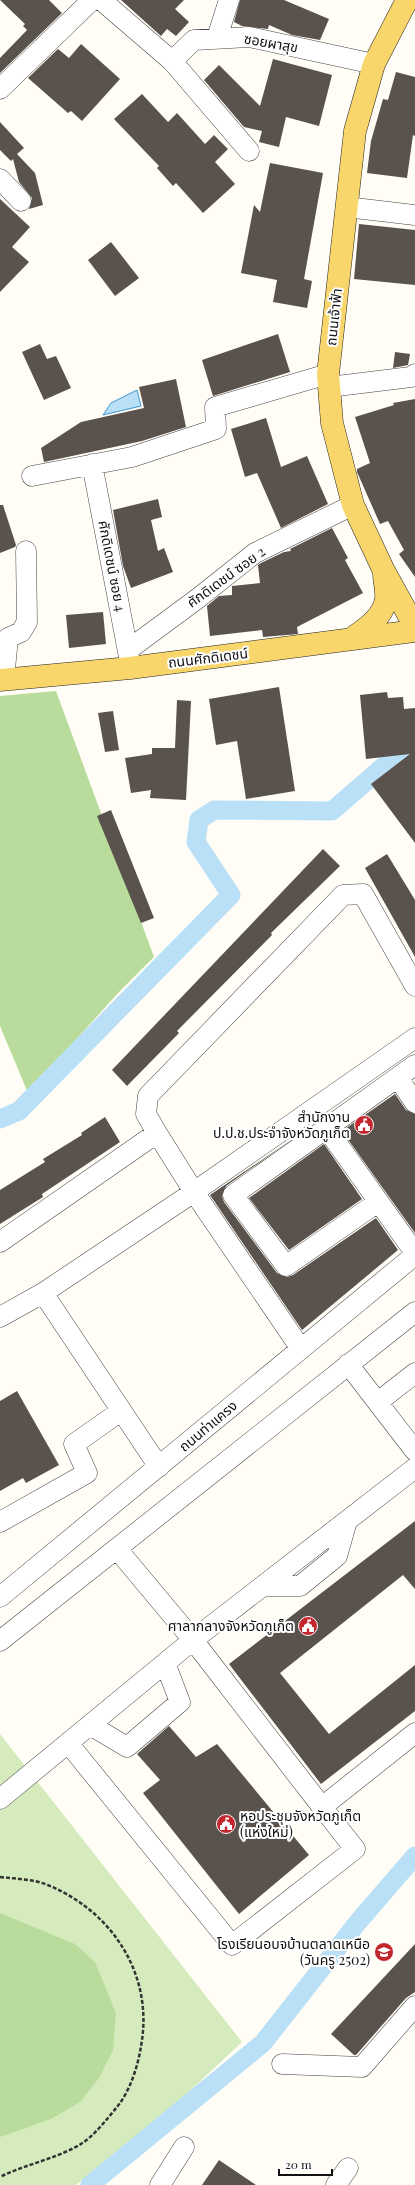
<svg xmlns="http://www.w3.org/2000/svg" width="415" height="2185" viewBox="0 0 415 2185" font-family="'Playfair Display','Noto Sans Thai',serif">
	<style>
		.green { fill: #d5ebbd }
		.forest { fill: #b9dc9c }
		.water { fill: #b9e0f7; stroke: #3f96cf }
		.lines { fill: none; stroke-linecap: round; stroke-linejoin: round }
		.canal { stroke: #b9e0f7; stroke-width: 19 }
		.building { fill: #5a524d }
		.minor-casing { stroke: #444; stroke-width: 21 }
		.major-casing { stroke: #222; stroke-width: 23 }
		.path { stroke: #333; stroke-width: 2.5; stroke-dasharray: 4 2; stroke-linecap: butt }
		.minor { stroke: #fff; stroke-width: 20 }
		.major { stroke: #f9d66b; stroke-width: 22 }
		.labels { text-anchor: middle; stroke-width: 4; stroke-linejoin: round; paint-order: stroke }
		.street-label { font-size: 14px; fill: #111; stroke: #fff }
		.poi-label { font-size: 14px; fill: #111; stroke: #fff; text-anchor: end }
	</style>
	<rect width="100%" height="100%" fill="#fffdf5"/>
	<path class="green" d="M0 1734 242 2042 161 2118 76 2185H0Z"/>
	<path class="forest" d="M56 691 154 957 118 993 28 1093 0 1026V696Z
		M0 1913 75 1944 95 1962 116 2013 113 2050 99 2078 80 2102 51 2119 0 2137Z"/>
	<path class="water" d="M137 390 141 406 103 415 111 403Z"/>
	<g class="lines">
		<path class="canal" d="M0 1119 19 1111 231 895 196 842 199 820 214 810 332 811 415 739
			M90 2185 263 2043 358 1922 415 1856"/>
	</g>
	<path class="building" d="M0 0H49L62 13 0 73V58L27 30 23 26 25 24Z
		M121 0H184L175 9 189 22 176 36 167 29 161 36Z
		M240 0H284L329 19 320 40 292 35 269 25 268 29 242 26 234 22Z
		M81 44 120 79 82 121 71 111 68 113 28 78 58 49 69 58Z
		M273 59 332 75 319 126 286 117 279 147 259 142 262 131 244 127 204 80 219 65 260 106Z
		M396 72 415 77V136L413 135 407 178 367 173 371 141 383 99 388 100Z
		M142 94 168 122 177 113 205 144 214 135 228 149 215 162 235 184 203 213 176 183 173 186 157 168 159 166 114 119Z
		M0 122 24 148 17 154 35 173 43 205 29 209 32 198 19 182 13 159 11 161 0 150Z
		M270 163 323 173 304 279 312 281 307 308 273 302 277 280 241 273 254 205 260 212Z
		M0 199 30 227 12 247 29 262 0 292Z
		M359 224 415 230V285L354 279Z
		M111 242 139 278 115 296 88 260Z
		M278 334 290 372 213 396 202 360Z
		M40 344 47 359 56 356 71 388 44 400 22 352Z
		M395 352 410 354 408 365 393 368Z
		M176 379 186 427 142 441 44 462 41 448 81 422 144 408 139 387Z
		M415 399V577L399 554 404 550 388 521 380 524 357 472V469L370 463 355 417 394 405 393 403Z
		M266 418 281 467 307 456 328 504 281 528 257 473 245 477 231 429Z
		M158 499 162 517 151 520 158 551 164 548 173 572 131 588 123 566 113 510Z
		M0 505H3L16 545 15 547 0 553Z
		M332 528 348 558 345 560 363 593 297 627 298 634 263 637 262 630 210 636 207 606 219 596 232 595V586L260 583 258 565 261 563 284 552 291 551 290 549Z
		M103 612 106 644 69 648 66 615Z
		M279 687 295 791 246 799 237 741 216 745 209 699Z
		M387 692 388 698 403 697 404 709 415 708V843L371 784 410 754 366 759 360 695Z
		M177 700 191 701 186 800 150 798 151 790 131 793 125 758 152 754V748H175Z
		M113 711 119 750 105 752 98 713Z
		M111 810 154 918 141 923 97 816Z
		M323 849 340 866 271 933 272 935 177 1031 179 1033 127 1086 112 1070Z
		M387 854 415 900V957L365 868Z
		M395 1094 406 1110 415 1114V1233L342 1131Z
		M105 1117 120 1142 42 1194 43 1197 0 1224V1190L45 1162 43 1159 82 1135 81 1133Z
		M294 1138 226 1186 222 1196 224 1202 277 1273 287 1277 293 1275 376 1218 398 1250 302 1330 210 1195Z
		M324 1144 362 1199 289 1250 249 1198Z
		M17 1391 59 1465 26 1483 23 1478 0 1491V1401Z
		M415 1521V1589L403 1575 280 1673 329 1734 415 1665V1711L321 1784 229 1664Z
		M169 1726 196 1757 217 1744 309 1855 239 1914 143 1793 160 1780 137 1754Z
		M415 1944V1992L406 1998 356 2055H354L331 2034Z
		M219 2160 256 2185H202Z"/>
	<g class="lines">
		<defs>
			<path id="minor" d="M101 0 172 61 194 40 249 37 374 64
				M217 38 229 0
				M172 61 249 151
				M0 89 92 0
				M0 179 21 201
				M346 207 415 215
				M329 387 411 377 415 374
				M92 464 130 662
				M32 476 132 457 216 429 215 407 328 374
				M128 650 197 599 255 553 353 505
				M4 679 8 638 21 632 27 622 26 551
				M398 1078 415 1103
				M327 1129 415 1253
				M378 1202 286 1266 233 1195 415 1065
				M0 1242 157 1133
				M43 1293 159 1467
				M0 1317 43 1293 194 1192 415 1038
				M301 1349 194 1192 157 1133 146 1114 148 1096 343 895 363 894 415 986
				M348 1364 415 1451
				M378 1402 415 1373
				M0 1522 87 1473 74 1444 121 1411
				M117 1549 193 1640 415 1468
				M263 1586H300L337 1556 347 1521
				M0 1597 415 1255
				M0 1641 415 1312
				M90 1725 127 1747 180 1702 165 1663
				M68 1743 232 1945 355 1849 322 1807
				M0 1799 193 1640 322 1807 415 1733
				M282 2064 362 2067 415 2006
				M160 2185 184 2147
				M336 2185 348 2168"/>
			<path id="major" d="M407 0 374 64 355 131 328 374 332 423 353 505 383 569 415 627
				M351 639C365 629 383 618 386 599 387 591 384 581 384 574
				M0 680 130 668 415 631"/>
		</defs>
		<use href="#minor" class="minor-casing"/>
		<use href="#major" class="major-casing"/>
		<path class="path" d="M0 1877C17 1879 35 1879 50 1886 114 1913 154 1977 141 2046 138 2066 130 2091 117 2107 107 2119 94 2136 81 2144 56 2159 26 2164 0 2177"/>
		<use href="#minor" class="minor"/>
		<use href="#major" class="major"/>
	</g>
	<defs>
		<symbol id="civic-disc" viewBox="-11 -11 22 22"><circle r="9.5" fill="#c4262e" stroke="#fff"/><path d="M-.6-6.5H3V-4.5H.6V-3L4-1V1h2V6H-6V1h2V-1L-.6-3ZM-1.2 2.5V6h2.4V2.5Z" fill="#fff"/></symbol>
		<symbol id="school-disc" viewBox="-11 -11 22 22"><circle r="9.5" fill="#c4262e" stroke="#fff"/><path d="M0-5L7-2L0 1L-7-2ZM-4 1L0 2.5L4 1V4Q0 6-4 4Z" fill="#fff"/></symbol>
	</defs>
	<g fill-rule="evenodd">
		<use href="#civic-disc" x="353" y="1114" width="22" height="22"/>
		<use href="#civic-disc" x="297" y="1615" width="22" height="22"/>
		<use href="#civic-disc" x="215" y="1813" width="22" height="22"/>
		<use href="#school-disc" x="373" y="1941" width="22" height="22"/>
	</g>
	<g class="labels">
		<g class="street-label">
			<text transform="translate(271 43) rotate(10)" y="5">ซอยผาสุข</text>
			<text transform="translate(334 317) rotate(-84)" y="5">ถนนเจ้าฟ้า</text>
			<text transform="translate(112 566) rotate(79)" y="5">ศักดิเดชน์ ซอย 4</text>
			<text transform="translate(226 577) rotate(-36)" y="5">ศักดิเดชน์ ซอย 2</text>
			<text transform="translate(208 658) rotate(-7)" y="5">ถนนศักดิเดชน์</text>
			<text transform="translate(208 1426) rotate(-40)" y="5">ถนนท่าแครง</text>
		</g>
		<g class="poi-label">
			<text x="350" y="1122">สำนักงาน<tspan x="350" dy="16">ป.ป.ช.ประจำจังหวัดภูเก็ต</tspan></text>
			<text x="294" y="1631">ศาลากลางจังหวัดภูเก็ต</text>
			<text x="240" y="1821" text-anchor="start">หอประชุมจังหวัดภูเก็ต<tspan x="240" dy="16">(แห่งใหม่)</tspan></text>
			<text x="370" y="1949">โรงเรียนอบจบ้านตลาดเหนือ<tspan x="370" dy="16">(วันครู 2502)</tspan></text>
		</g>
	</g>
	<path d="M279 2169v6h53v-6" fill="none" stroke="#111111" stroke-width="2"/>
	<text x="285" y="2169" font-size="12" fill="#111111" stroke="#ffffff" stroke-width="3" paint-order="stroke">20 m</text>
</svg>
